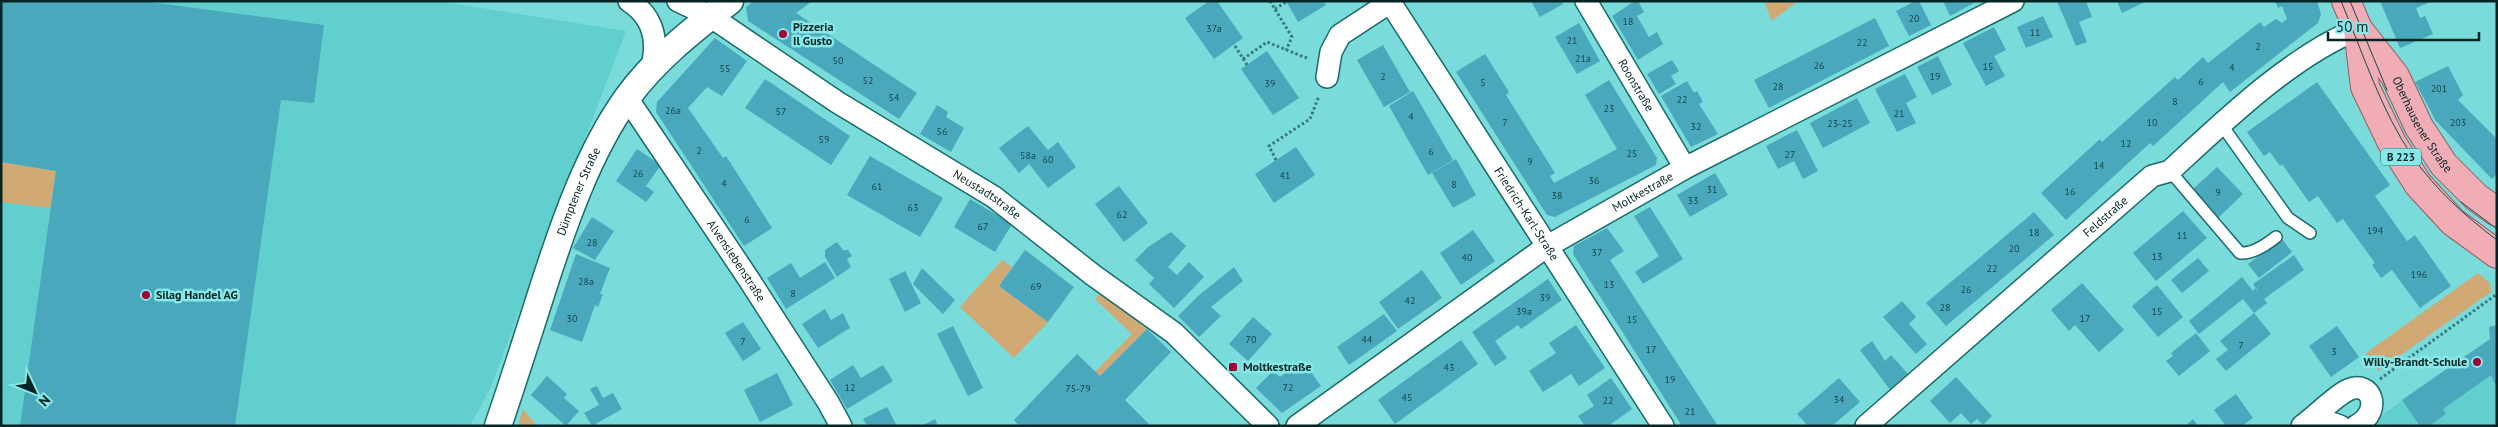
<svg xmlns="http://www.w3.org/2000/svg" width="2498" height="427" viewBox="0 0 2498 427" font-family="'PT Sans',sans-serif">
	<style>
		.built { fill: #61cfce }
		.green { fill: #d0a974 }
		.building { fill: #4aa8bc }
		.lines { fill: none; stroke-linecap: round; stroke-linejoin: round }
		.service-casing { stroke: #1a6b6b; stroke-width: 14 }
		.minor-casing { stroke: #1a6b6b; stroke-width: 24 }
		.tertiary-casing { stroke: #1a6b6b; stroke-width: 29 }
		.primary-casing { stroke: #995a62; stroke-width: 30 }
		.path { stroke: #3a7877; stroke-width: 3; stroke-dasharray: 2.5 2.5; stroke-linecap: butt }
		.service { stroke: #fff; stroke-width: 11 }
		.minor { stroke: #fff; stroke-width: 21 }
		.tertiary { stroke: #fff; stroke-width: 26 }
		.primary { stroke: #f1adb5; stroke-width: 28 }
		.tram { stroke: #1b4848; stroke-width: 1 }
		.poi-dot { fill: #a10034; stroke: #87e8e7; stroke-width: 2 }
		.labels { text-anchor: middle; stroke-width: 5; stroke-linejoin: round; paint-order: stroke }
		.number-label { font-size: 10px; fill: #16464b }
		.shield { fill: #87e8e7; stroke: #2c605f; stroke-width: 1 }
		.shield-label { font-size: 11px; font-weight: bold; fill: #052525 }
		.poi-label { font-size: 12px; font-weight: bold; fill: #052525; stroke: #87e8e7; text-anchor: start }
		.street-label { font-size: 12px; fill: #052525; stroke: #87e8e7 }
	</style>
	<rect width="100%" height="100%" fill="#79dbda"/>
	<path class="built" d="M1 1H437L626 31 490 389 470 426H1Z
		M2497 325V426H2366L2490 340 2489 327Z"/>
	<path class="green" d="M1764 1H1798L1772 21Z
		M1 162 56 171 50 208 1 202Z
		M1002 260 1012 267 999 286 1048 322 1014 358 960 307Z
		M2478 273 2490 283 2491 292 2378 371 2366 353Z
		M1103 291 1147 329 1100 376 1095 372 1132 334 1095 299Z
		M523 409 537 426H518Z"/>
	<path class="building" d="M1 1H141L324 25 314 103 281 100 235 426H20L56 171 1 162Z
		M754 1H812L796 13 917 93 899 119 748 21 746 7Z
		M1209 1H1217L1243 38 1214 59 1185 18Z
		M1286 1H1323L1326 5 1298 22Z
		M1531 1H1562L1563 4 1540 17Z
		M1635 1H1638L1644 12 1637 16 1649 37 1657 32 1663 44 1638 60 1612 16Z
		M1915 1H1919L1931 25 1909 36 1896 11Z
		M1943 1H1973L1974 3 1950 16Z
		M2057 1H2086L2092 17 2079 22 2087 42 2076 46Z
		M2117 1H2147L2122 13Z
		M2275 1H2317L2321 14 2318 23 2230 92 2223 82 2153 146 2150 143 2066 220 2041 193 2100 139 2102 142 2175 77 2178 80 2203 57 2208 63 2260 22 2264 27 2276 19 2282 23 2287 19 2282 6 2278 8Z
		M2380 1H2433L2416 8 2420 18 2425 16 2433 34 2400 48Z
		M2043 16 2053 37 2026 48 2017 27Z
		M1875 18 1889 46 1769 108 1754 80Z
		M1579 23 1600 61 1577 74 1555 37Z
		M1994 27 2006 50 1994 56 2005 76 1986 86 1963 43Z
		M715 38 747 61 722 96 707 87 688 108 723 158 726 156 772 228 744 246 656 112 657 102Z
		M1383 45 1410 92 1384 107 1357 60Z
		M1267 51 1299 98 1273 115 1241 69Z
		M1485 54 1509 92 1506 95 1555 173 1550 176 1554 183 1617 149 1585 95 1609 80 1657 158 1656 165 1555 217 1547 215 1456 72Z
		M1938 56 1952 85 1932 95 1917 67Z
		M1672 60 1679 71 1671 76 1676 84 1659 94 1647 74Z
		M2448 66 2463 95 2458 100 2497 139V174L2492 179 2436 121 2415 82Z
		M1905 74 1917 97 1906 103 1916 123 1897 132 1875 89Z
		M765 79 850 136 831 165 745 108Z
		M1687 81 1694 93 1697 91 1703 102 1699 104 1718 134 1691 147 1661 96Z
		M2317 82 2390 185 2375 196 2407 241 2415 235 2451 286 2420 308 2392 270 2381 278 2372 265 2375 263 2343 219 2337 223 2318 196 2309 202 2282 164 2280 166 2270 152 2264 156 2247 132Z
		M1413 91 1453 160 1428 175 1389 106Z
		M1857 98 1870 123 1823 148 1810 123Z
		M937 105 948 112 946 117 964 128 951 152 920 134Z
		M1028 126 1048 150 1058 142 1076 167 1048 188 1029 164 1019 173 999 148Z
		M1797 130 1818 171 1803 179 1794 161 1778 169 1766 146Z
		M1296 147 1315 175 1274 203 1255 174Z
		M637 149 661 165 646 186 654 192 646 202 616 181Z
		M870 156 943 198 920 237 847 195Z
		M1456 159 1476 195 1453 208 1432 173Z
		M2217 167 2243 194 2218 218 2192 190Z
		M1715 173 1728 195 1690 217 1677 195Z
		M1119 186 1148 223 1124 242 1095 204Z
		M970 199 1012 224 995 252 954 227Z
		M1650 207 1683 259 1643 284 1635 272 1659 256 1634 216Z
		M2183 211 2207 238 2156 281 2133 253Z
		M2034 212 2054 235 1946 326 1926 303Z
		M592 217 614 231 595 260 573 248Z
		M1607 228 1624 251 1610 260 1718 426H1682L1573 254 1574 246Z
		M1473 230 1495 261 1461 285 1440 253Z
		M1171 232 1186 246 1168 267 1177 275 1189 262 1204 277 1174 308 1149 284 1154 278 1135 260 1148 247Z
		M2282 239 2292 252 2259 278 2248 264Z
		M837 242 843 250H848L852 256 847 259 851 267 837 277 825 257V250Z
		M1025 250 1074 287 1048 322 999 286Z
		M576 254 610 268 600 294H603L598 307 595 305 582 342 550 330Z
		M2294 255 2304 270 2264 299 2267 303 2254 313 2243 299 2199 334 2189 321 2242 277 2253 291 2255 288 2260 294 2253 284Z
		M2198 258 2209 271 2182 293 2171 280Z
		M825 262 835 278 786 309 767 278 791 263 800 278Z
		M1234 267 1243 281 1211 307 1221 316 1199 337 1178 316 1198 296Z
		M922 268 955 300 943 314 913 284Z
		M1422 270 1442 298 1398 329 1379 302Z
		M905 271 921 303 905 312 889 279Z
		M1548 279 1562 300 1521 329 1518 325 1495 341 1507 358 1495 366 1472 332Z
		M2082 283 2124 330 2099 352 2075 325 2069 331 2051 310Z
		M2157 285 2183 317 2158 337 2132 306Z
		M1902 301 1916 317 1909 324 1927 344 1916 354 1883 317Z
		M825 309 831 320 843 313 850 328 818 348 802 324Z
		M2254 313 2271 334 2226 371 2216 359 2228 350 2220 341Z
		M1384 314 1397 331 1349 365 1337 347Z
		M1253 317 1272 334 1248 361 1229 344Z
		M743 322 761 349 743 361 725 333Z
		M1576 325 1605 368 1579 386 1571 374 1543 392 1529 371 1556 353 1549 343Z
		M2497 325V389L2491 375 2443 409 2446 414 2429 426H2420L2402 400 2490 339 2489 327Z
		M953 326 983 388 968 396 937 334Z
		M2337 326 2359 357 2331 377 2309 346Z
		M1147 329 1171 352 1125 400 1151 426H1019L1014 420 1077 354 1100 376Z
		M2196 333 2210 351 2179 376 2166 361 2173 356 2171 353Z
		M1461 340 1478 364 1395 424 1378 400Z
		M1872 341 1885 361 1891 355 1909 375 1891 391 1860 350Z
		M1303 361 1321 386 1282 413 1256 388 1273 371 1280 377Z
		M853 365 861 378 883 365 893 381 847 409 830 380Z
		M777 373 793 405 760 422 744 390Z
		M547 376 567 394 564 398 579 411 566 426 531 395Z
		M1956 377 1992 416 1983 425 1977 419 1971 424 1961 413 1950 423 1930 401Z
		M1611 378 1632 409 1608 426H1585L1578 416 1594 406 1587 395Z
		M1839 378 1860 402 1832 426H1808L1797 414Z
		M597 386 603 398 613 393 622 409 592 426 584 413 599 405 590 389Z
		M2236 394 2253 418 2242 426H2226L2214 410Z
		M887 407 897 426H867L863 419Z
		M935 419 938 426H921Z
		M2193 419 2198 426H2185Z"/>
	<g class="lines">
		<defs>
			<path id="service" d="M2221 124 2288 218 2310 233
				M2170 171 2240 253C2253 254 2266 245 2276 237"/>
			<g id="minor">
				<path d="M629 1C656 18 659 45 650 73"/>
				<path id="s1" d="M678 1 710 16 837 102 994 197 1093 275 1174 333 1268 426"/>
				<path id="s2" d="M1586 1 1685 168"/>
				<path id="s3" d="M1390 2 1663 426"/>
				<path d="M1327 77 1331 52 1340 35 1392 1"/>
				<path id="s4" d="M627 98 746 275 828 402 841 426"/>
				<path d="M2314 417 2340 426"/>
				<path id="s5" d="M1297 426 1546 247 1685 168 2013 1"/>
				<path id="s6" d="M1866 426 2152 176 2170 171C2223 122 2291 56 2358 29"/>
				<path d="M2302 426C2316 416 2335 396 2348 390 2372 379 2383 412 2356 426"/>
			</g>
			<g id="tertiary">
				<path id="s7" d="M498 426C514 379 529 332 544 285 564 223 589 151 627 98 654 60 694 29 730 1"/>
			</g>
			<g id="primary">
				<path id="s8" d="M2346 1 2358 29 2395 76 2419 127 2444 165 2476 197 2497 212"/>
				<path d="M2358 29 2365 87 2392 143 2418 184 2453 222 2497 254"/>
			</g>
		</defs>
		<use href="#service" class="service-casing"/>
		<use href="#minor" class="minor-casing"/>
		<use href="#tertiary" class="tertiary-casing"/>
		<use href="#primary" class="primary-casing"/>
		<path class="path" d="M1270 1 1292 37 1286 50
			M1275 9 1286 2
			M1235 46 1247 65
			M1243 59 1267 42 1309 59
			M1276 160 1269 146 1310 119 1319 96
			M2380 379 2497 294"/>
		<use href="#service" class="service"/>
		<use href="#minor" class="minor"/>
		<use href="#tertiary" class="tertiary"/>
		<use href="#primary" class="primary"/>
		<path class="tram" d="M2341 1C2363 53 2381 111 2413 157 2436 190 2465 216 2497 240
			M2350 1 2387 90
			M2461 202 2497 229"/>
	</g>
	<g class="poi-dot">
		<circle cx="783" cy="34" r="5"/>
		<circle cx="146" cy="295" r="5"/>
		<circle cx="2477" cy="362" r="5"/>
		<rect x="1228" y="362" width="10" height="10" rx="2.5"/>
	</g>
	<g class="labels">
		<g class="number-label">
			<text x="1914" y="22">20</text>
			<text x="1628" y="25">18</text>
			<text x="1214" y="32">37a</text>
			<text x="2035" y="36">11</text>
			<text x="1572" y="44">21</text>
			<text x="1862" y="46">22</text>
			<text x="2258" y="50">2</text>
			<text x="1583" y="62">21a</text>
			<text x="838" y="64">50</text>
			<text x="1819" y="69">26</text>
			<text x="1988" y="70">15</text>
			<text x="2232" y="71">4</text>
			<text x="725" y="72">55</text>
			<text x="1383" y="80">2</text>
			<text x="1935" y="80">19</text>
			<text x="868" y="84">52</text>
			<text x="2201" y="85">6</text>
			<text x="1483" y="86">5</text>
			<text x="1270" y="87">39</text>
			<text x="1778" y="90">28</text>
			<text x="2439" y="92">201</text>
			<text x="894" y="101">54</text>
			<text x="1682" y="103">22</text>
			<text x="2175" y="105">8</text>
			<text x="1609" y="112">23</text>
			<text x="673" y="114">26a</text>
			<text x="781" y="115">57</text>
			<text x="1899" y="117">21</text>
			<text x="1411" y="120">4</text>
			<text x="1505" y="126">7</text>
			<text x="2152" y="126">10</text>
			<text x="2458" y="126">203</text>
			<text x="1840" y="127">23-25</text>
			<text x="1696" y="130">32</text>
			<text x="942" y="135">56</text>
			<text x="824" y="143">59</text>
			<text x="2126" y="147">12</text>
			<text x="699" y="154">2</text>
			<text x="1431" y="155">6</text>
			<text x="1632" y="157">25</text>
			<text x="1790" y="158">27</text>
			<text x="1028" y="159">58a</text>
			<text x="1048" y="163">60</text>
			<text x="1530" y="165">9</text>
			<text x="2099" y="169">14</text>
			<text x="638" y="177">26</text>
			<text x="1285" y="179">41</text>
			<text x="1594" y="184">36</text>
			<text x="724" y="187">4</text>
			<text x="1454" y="188">8</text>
			<text x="877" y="190">61</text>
			<text x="1712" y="193">31</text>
			<text x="2070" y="195">16</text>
			<text x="2218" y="196">9</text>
			<text x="1557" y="199">38</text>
			<text x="1693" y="204">33</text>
			<text x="913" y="211">63</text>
			<text x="1122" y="218">62</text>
			<text x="747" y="223">6</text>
			<text x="983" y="230">67</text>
			<text x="2375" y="234">194</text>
			<text x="2034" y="236">18</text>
			<text x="2182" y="239">11</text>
			<text x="592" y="246">28</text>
			<text x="2014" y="252">20</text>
			<text x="1597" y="256">37</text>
			<text x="2157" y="260">13</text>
			<text x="1467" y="261">40</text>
			<text x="1992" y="272">22</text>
			<text x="2419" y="278">196</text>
			<text x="586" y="285">28a</text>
			<text x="1609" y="288">13</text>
			<text x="1036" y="290">69</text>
			<text x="1966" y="293">26</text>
			<text x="793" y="297">8</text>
			<text x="1545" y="301">39</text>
			<text x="1410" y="304">42</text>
			<text x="1945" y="311">28</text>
			<text x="1524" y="315">39a</text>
			<text x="2157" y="315">15</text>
			<text x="572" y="322">30</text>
			<text x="2085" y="322">17</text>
			<text x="1632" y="323">15</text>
			<text x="1251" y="343">70</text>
			<text x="1367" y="343">44</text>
			<text x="743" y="345">7</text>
			<text x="2241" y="349">7</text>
			<text x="1651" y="353">17</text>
			<text x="2334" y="355">3</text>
			<text x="1449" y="371">43</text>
			<text x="1670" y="383">19</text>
			<text x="850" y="391">12</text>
			<text x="1288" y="391">72</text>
			<text x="1078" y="392">75-79</text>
			<text x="1407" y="401">45</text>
			<text x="1839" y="403">34</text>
			<text x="1608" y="404">22</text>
			<text x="1690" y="415">21</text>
		</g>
		<rect class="shield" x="2381" y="148.5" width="40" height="17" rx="4"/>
		<g class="shield-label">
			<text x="2401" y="161">B 223</text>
		</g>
		<g class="poi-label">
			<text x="793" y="31">Pizzeria<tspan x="793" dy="14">Il Gusto</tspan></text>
			<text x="156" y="299">Silag Handel AG</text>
			<text x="2467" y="366" text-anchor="end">Willy-Brandt-Schule</text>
			<text x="1243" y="371">Moltkestraße</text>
		</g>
		<g class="street-label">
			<text dy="4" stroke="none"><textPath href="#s2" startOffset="98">Roonstraße</textPath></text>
			<text dy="4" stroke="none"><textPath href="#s8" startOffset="146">Oberhausener Straße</textPath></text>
			<text dy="4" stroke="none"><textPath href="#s7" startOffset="248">Dümptener Straße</textPath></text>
			<text dy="4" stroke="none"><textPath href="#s5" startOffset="418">Moltkestraße</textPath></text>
			<text dy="4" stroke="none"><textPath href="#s1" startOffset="365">Neustadtstraße</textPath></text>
			<text dy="4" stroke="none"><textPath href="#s3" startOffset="252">Friedrich-Karl-Straße</textPath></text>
			<text dy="4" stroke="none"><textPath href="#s6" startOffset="318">Feldstraße</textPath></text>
			<text dy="4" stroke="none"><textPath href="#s4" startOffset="196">Alvenslebenstraße</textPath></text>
		</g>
	</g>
	<rect width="2498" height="427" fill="none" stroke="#052525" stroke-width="5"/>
	<g transform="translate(35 392) rotate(133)" stroke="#87e8e7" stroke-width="4" paint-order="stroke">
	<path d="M0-4L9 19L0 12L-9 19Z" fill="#052525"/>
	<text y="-8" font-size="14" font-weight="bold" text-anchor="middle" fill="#052525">N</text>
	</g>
	<path d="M2328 32v8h151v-8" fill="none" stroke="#052525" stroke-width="2.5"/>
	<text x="2336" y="32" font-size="15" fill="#052525" stroke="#87e8e7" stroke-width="4" paint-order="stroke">50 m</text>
</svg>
